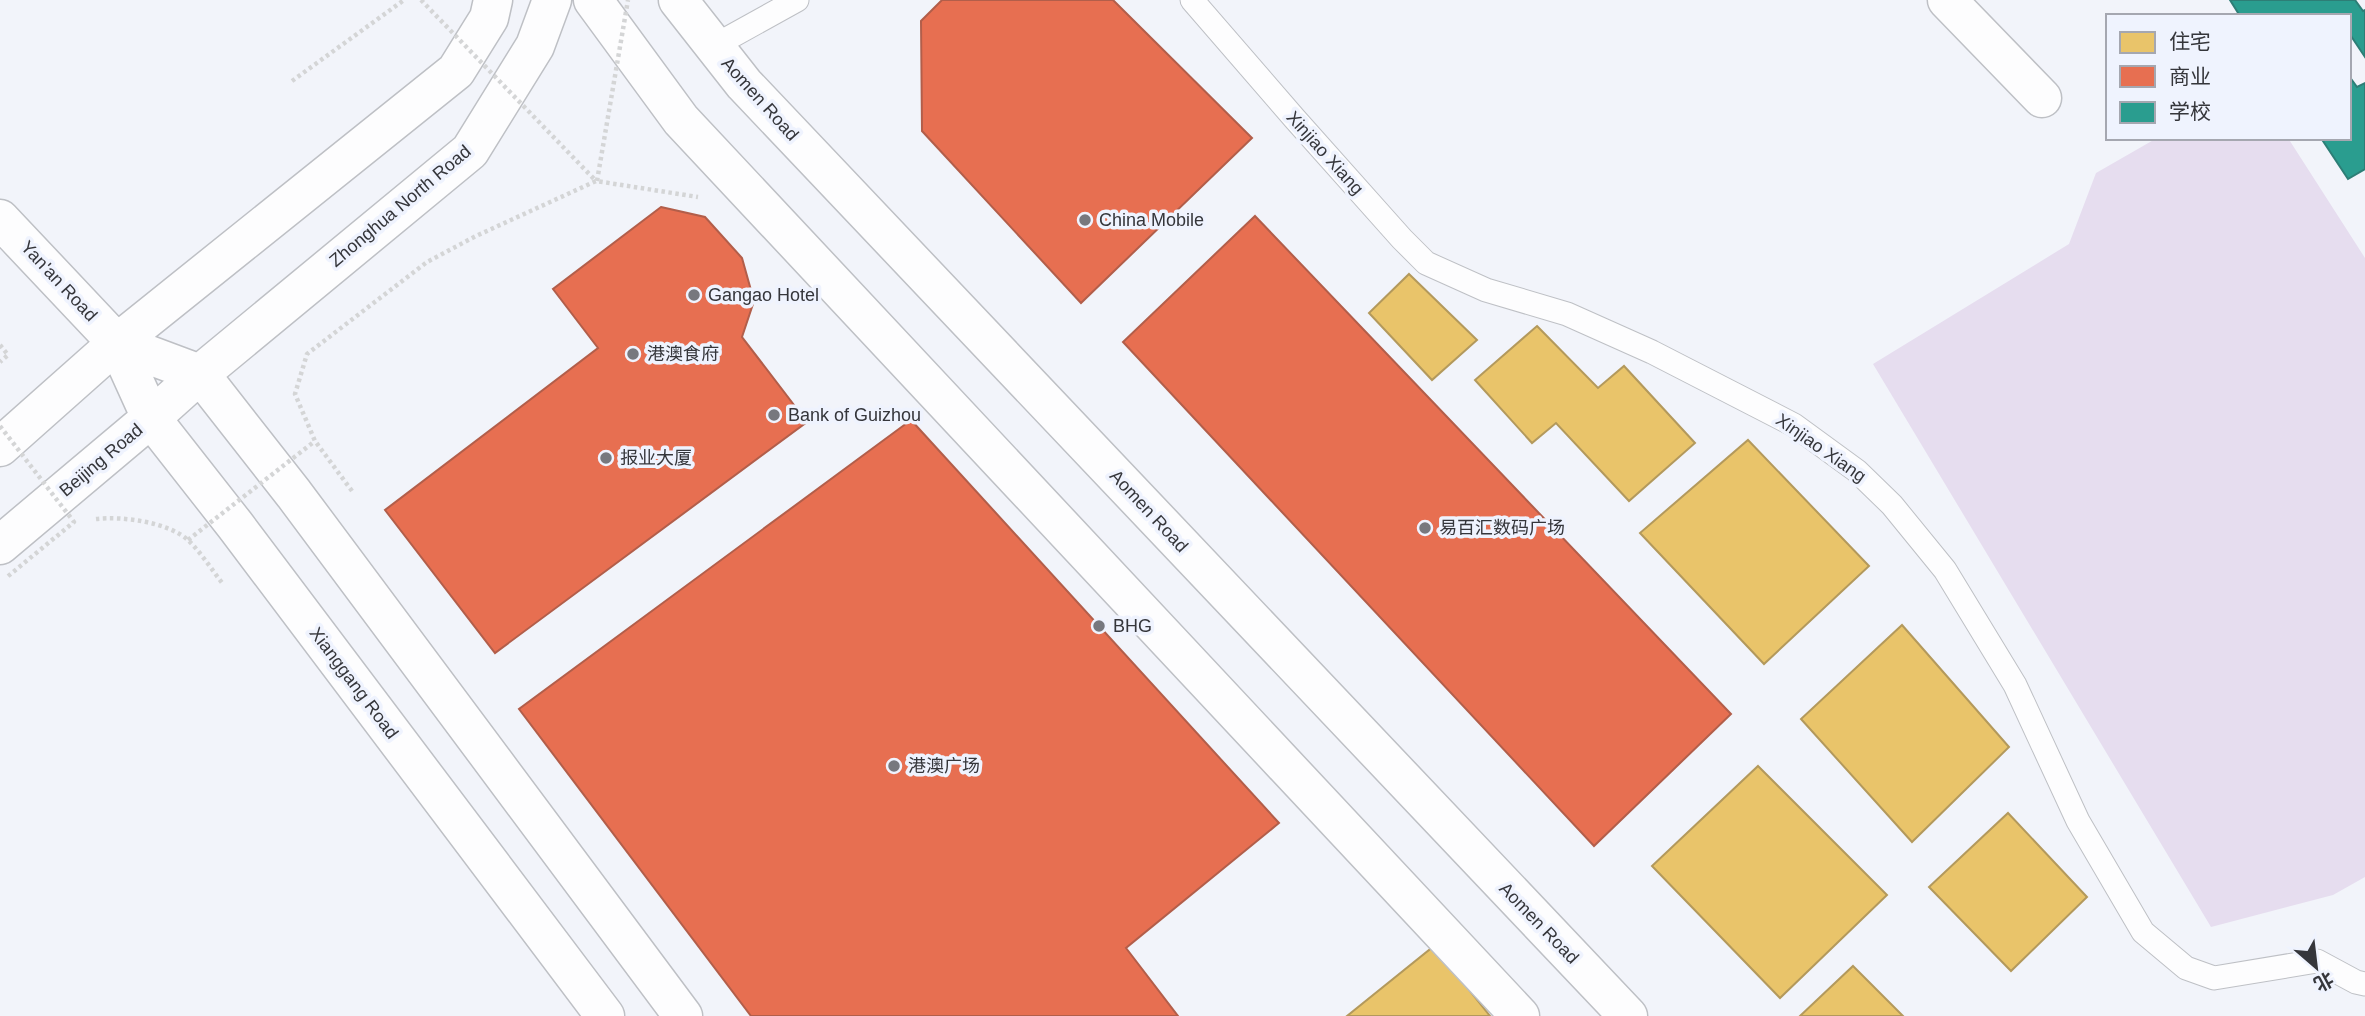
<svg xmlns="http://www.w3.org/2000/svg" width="2365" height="1016" viewBox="0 0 2365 1016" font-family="Helvetica,'Noto Sans SC',sans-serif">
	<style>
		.green { fill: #e6ddef }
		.homes { fill: #e9c46a; stroke: #b3995c; stroke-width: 2 }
		.shops { fill: #e76f51; stroke: #b25e4a; stroke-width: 2 }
		.schools { fill: #2a9d8f; stroke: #2d7e76; stroke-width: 2 }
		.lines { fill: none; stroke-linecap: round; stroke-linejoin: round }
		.lane-casing { stroke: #bec0c5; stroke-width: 25 }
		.street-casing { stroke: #bec0c5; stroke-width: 41 }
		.secondary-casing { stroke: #bec0c5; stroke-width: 41 }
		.path { stroke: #d4d5d6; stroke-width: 4.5; stroke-dasharray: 3.5 3.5; stroke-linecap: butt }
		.lane { stroke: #fdfdfe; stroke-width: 23 }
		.street { stroke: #fdfdfe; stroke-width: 38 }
		.secondary { stroke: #fdfdfe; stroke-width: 38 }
		.path-bridge { stroke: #d4d5d6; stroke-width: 4.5; stroke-dasharray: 3.5 3.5; stroke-linecap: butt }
		.poi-dot { fill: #77787e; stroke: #eff3fe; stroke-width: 2.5 }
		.labels { text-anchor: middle; stroke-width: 7; stroke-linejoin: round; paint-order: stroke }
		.street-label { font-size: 18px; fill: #35363b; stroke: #eff3fe }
		.poi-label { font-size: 18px; fill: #35363b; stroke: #eff3fe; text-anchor: start }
	</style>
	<rect width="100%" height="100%" fill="#f2f4fa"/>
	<path class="green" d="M2157 138H2288L2365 258V877L2333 895 2211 927 1873 364 2069 244 2096 173Z"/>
	<path class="homes" d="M1409 274 1477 340 1432 380 1369 313Z
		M1537 326 1598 388 1624 366 1695 443 1629 501 1556 423 1532 443 1475 380Z
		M1748 440 1869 566 1764 664 1640 533Z
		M907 442 967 509 952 523 979 557 952 576 927 543 903 563 921 585 843 645 785 569 814 545 798 524 830 500 846 522 880 495 864 475Z
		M997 542 1099 656 1074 677 1041 638 947 711 894 646 965 594 952 576Z
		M1609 603 1711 712 1599 812 1494 703Z
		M1902 625 2009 747 1912 842 1801 719Z
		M1099 656 1156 719 1042 814 988 751Z
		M745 678 777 723 687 787 744 863 812 812 868 883 802 932 840 982 911 930 961 998 935 1016H779L589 763 637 729 649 748Z
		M1176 742 1249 825 1224 846 1208 827 1181 849 1196 868 1150 907 1132 886 1102 908 1068 865 1078 858 1063 839 1112 799 1126 817 1172 781 1153 761Z
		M1758 766 1887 895 1780 998 1652 866Z
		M2008 813 2087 897 2011 971 1929 887Z
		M1434 946 1490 1016H1347Z
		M1853 966 1903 1016H1800Z"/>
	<path class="shops" d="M942 0H1113L1252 138 1081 303 922 131 921 21Z
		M661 207 705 217 742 258 754 301 742 337 807 422 495 653 385 510 598 348 553 289Z
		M1255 216 1731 714 1594 846 1123 342Z
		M911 420 1279 823 1126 948 1178 1016H751L519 709Z"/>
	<path class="schools" d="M2230 0H2355L2363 11 2365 10V57L2349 33V16H2240Z
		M2349 76 2357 87 2365 83V169L2348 179 2321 138H2349Z"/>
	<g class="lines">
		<defs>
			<path id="lane" d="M1192 0 1295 119 1402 239 1426 263 1486 290 1567 314 1652 352 1794 425 1857 471 1892 505 1945 570 2015 685 2078 821 2143 932 2186 968 2214 978 2317 961 2356 982 2365 984
				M714 46 797 0"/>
			<path id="street" d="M1947 0 2042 98"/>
			<path id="secondary" d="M593 0 681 120 1520 1016
				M678 0 744 84 1628 1016
				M0 219 117 343 151 418 235 525 605 1016
				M117 343 200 374
				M200 374 294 494 683 1016
				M0 447 117 343 456 71 489 18 493 0
				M0 545 151 418 200 374 470 151 535 46 552 0"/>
		</defs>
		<use href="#lane" class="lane-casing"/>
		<use href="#street" class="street-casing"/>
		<use href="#secondary" class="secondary-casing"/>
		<path class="path" d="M292 81 404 0
			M0 345 8 355 0 362
			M352 491 315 441 295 394 307 354 427 262 476 236 596 181 698 197
			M96 519C122 516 169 522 189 541 202 554 212 570 223 584"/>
		<use href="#lane" class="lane"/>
		<use href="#street" class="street"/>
		<use href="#secondary" class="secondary"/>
		<path class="path-bridge" d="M421 0 596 181
			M597 181 628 0
			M0 426 74 522 7 577
			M188 540 315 441"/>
	</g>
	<g class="poi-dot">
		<circle cx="1085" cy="220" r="7"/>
		<circle cx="694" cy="295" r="7"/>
		<circle cx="633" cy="354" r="7"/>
		<circle cx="774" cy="415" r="7"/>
		<circle cx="606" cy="458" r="7"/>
		<circle cx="1425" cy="528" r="7"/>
		<circle cx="1099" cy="626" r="7"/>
		<circle cx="894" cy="766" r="7"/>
	</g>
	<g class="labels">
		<g class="street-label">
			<text transform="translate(760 99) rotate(48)" y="6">Aomen Road</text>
			<text transform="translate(1325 153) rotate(48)" y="6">Xinjiao Xiang</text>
			<text transform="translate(400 206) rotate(-40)" y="6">Zhonghua North Road</text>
			<text transform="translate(59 281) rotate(47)" y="6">Yan'an Road</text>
			<text transform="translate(1821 448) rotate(35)" y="6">Xinjiao Xiang</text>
			<text transform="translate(101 460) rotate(-40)" y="6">Beijing Road</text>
			<text transform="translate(1149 511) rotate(47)" y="6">Aomen Road</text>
			<text transform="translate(354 683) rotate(53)" y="6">Xianggang Road</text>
			<text transform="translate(1539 923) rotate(46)" y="6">Aomen Road</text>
		</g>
		<g class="poi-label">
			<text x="1099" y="226">China Mobile</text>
			<text x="708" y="301">Gangao Hotel</text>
			<text x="647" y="360">港澳食府</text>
			<text x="788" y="421">Bank of Guizhou</text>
			<text x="620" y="464">报业大厦</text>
			<text x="1439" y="534">易百汇数码广场</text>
			<text x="1113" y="632">BHG</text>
			<text x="908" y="772">港澳广场</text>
		</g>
	</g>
	<rect x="2106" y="14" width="245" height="126" fill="#eff3fe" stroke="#a5a7b0" stroke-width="2"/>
	<rect x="2120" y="32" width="35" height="21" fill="#e9c46a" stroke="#a5a7b0" stroke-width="2"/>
	<text x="2169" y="49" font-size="21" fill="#35363b">住宅</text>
	<rect x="2120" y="66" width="35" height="21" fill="#e76f51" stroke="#a5a7b0" stroke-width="2"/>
	<text x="2169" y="84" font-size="21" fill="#35363b">商业</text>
	<rect x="2120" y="102" width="35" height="21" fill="#2a9d8f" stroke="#a5a7b0" stroke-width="2"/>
	<text x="2169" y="119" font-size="21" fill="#35363b">学校</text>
	<g transform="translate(2316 967) rotate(152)" stroke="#eff3fe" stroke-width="5" paint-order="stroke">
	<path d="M0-5L12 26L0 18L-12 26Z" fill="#35363b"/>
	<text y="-10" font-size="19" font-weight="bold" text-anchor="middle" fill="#35363b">北</text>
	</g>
</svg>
